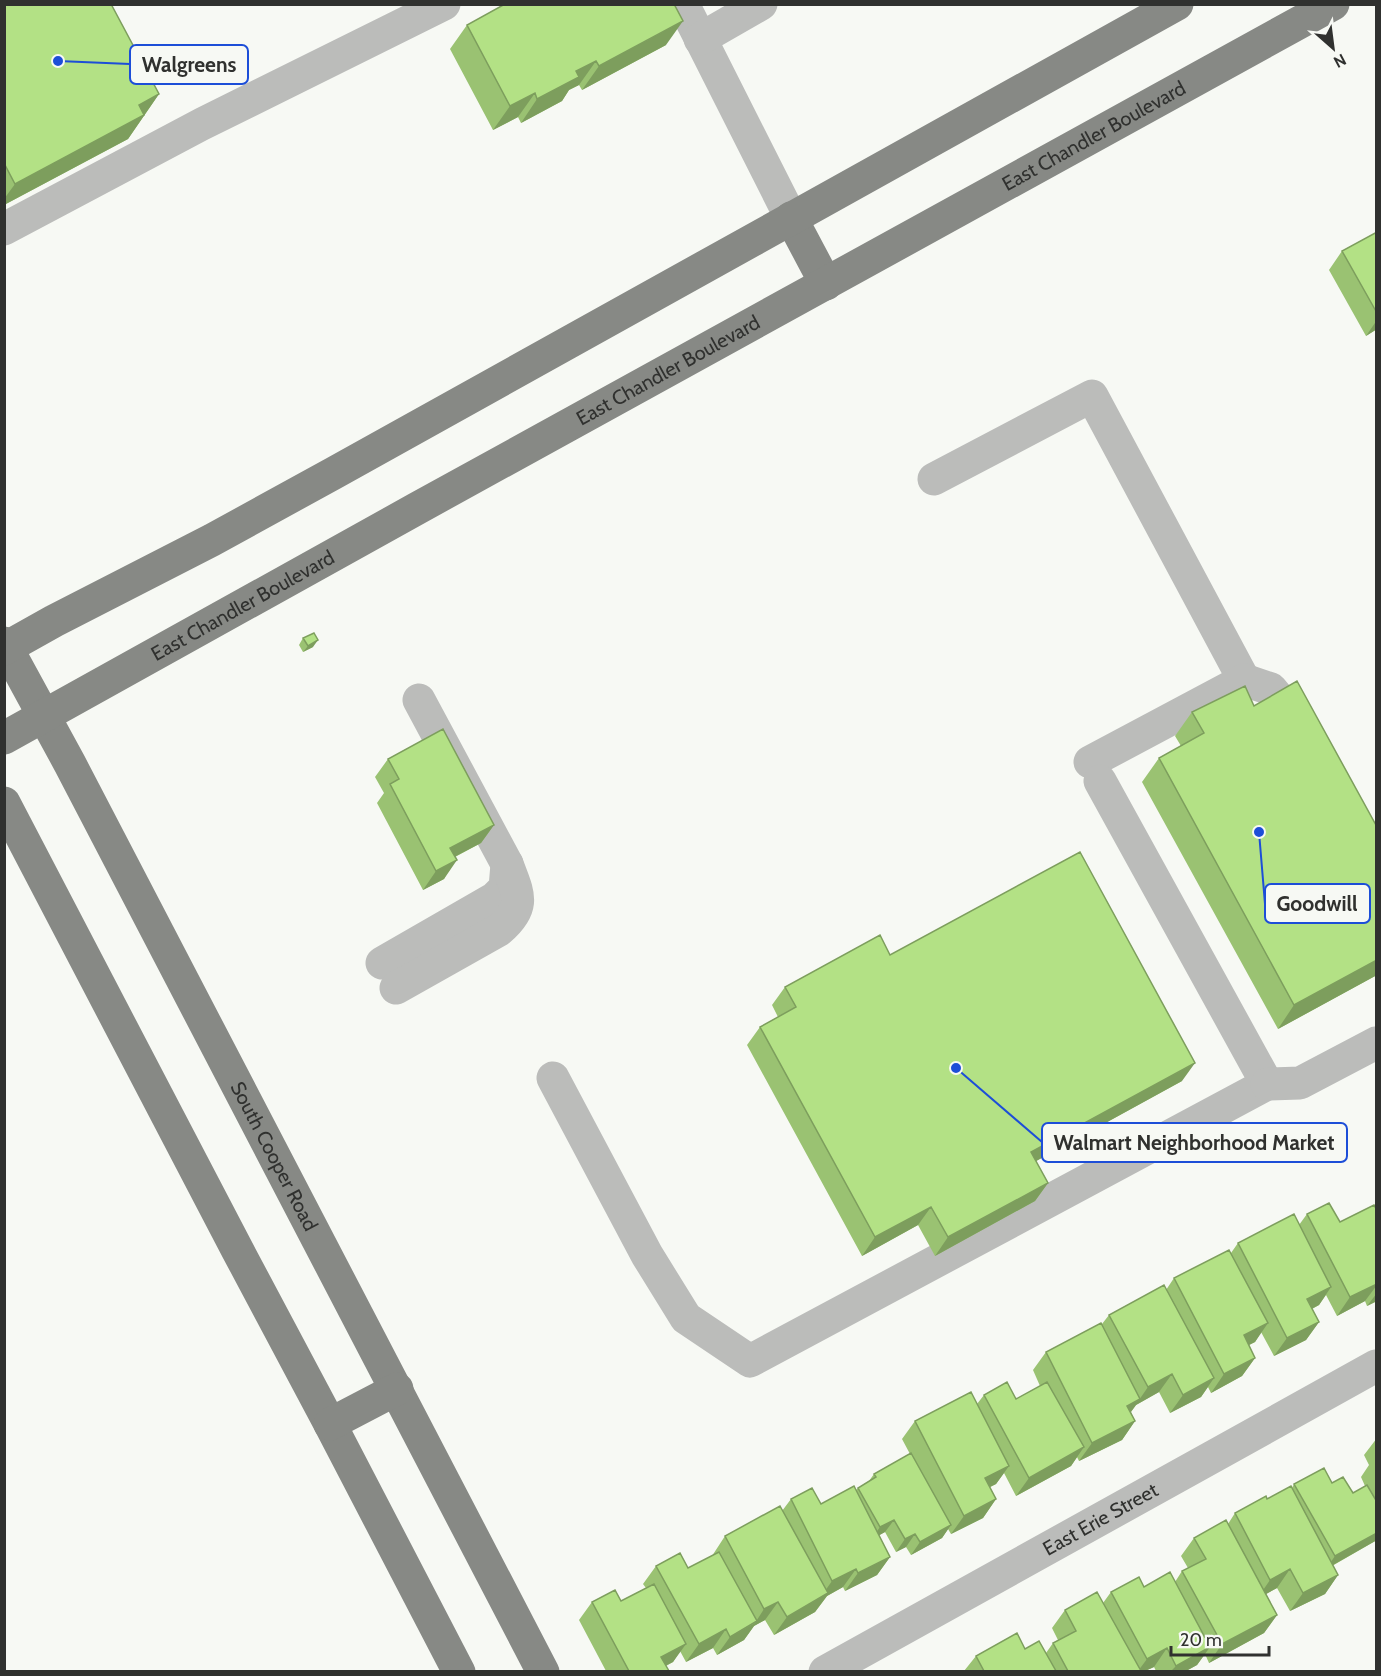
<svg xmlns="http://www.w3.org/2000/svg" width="1381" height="1676" viewBox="0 0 1381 1676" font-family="Cabin,sans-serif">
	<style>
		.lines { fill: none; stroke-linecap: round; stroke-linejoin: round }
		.minor { stroke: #bbbcba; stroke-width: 33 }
		.major { stroke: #878985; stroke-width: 33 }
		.wall { fill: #9ac272 }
		.shaded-wall { fill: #7d9e5d }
		.building { fill: #b3e185; stroke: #7d9e5d; stroke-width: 1.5 }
		.labels { text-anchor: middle; stroke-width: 4.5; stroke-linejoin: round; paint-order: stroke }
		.street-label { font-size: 20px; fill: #30312f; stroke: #f7f9f4 }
		.leader { fill: none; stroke: #1d4ed8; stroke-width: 2 }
		.callout-dot { fill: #1d4ed8; stroke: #f7f9f4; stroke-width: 2 }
		.callout { fill: #f7f9f4; stroke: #1d4ed8; stroke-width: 2 }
		.callout-label { font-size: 21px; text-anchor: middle; font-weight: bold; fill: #30312f }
	</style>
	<rect width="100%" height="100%" fill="#f7f9f4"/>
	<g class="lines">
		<g class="minor">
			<path d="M683 4 791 218"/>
			<path d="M700 39 761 4"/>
			<path d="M4 229 202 124 444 4"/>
			<path d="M934 479 1092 396 1244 680"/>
			<path d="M1090 762 1244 680 1271 689 1286 707 1299 730"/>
			<path d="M382 963 495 898 505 888 507 864"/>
			<path d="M396 988 499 930C527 906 518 894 507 864L419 700"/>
			<path d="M553 1078 647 1255 686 1318 750 1361 1267 1084 1100 781"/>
			<path d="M1267 1084 1300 1083 1376 1043"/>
			<path id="s1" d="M825 1672 1376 1366"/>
		</g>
		<g class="major">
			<path d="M791 218 826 284"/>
			<path id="s2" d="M4 643 70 764 543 1672"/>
			<path d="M4 649 54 621 212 540 334 473 1177 4"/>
			<path id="s3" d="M4 738 416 509 1333 4"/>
			<path d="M4 803 238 1251 330 1424 459 1672"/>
			<path d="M330 1424 397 1389"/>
		</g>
	</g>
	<path class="wall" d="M4 4 159 94 128 139 4 205Z
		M467 25 666 45 582 90 579 85 569 90 562 101 521 123 518 117 493 130 450 49Z
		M1377 232V329L1366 336 1329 270 1342 251Z
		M303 638 313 647 303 652 299 645Z
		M1254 706 1377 827V975L1278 1029 1142 782 1159 758 1181 746 1175 736 1192 712Z
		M388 759 494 825 481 843 455 857 444 879 423 890 377 803 384 793 375 777Z
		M890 955 1182 1081 1036 1161 1048 1183 1035 1201 935 1256 918 1225 862 1256 747 1045 760 1027 778 1017 772 1005 785 987Z
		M1377 1207V1301L1367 1306 1365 1301 1337 1316 1326 1295 1319 1305 1312 1309 1319 1322 1306 1340 1274 1356 1261 1332 1255 1342 1249 1345 1255 1358 1242 1376 1211 1393 1208 1387 1201 1397 1170 1413 1159 1392 1136 1405 1131 1412 1135 1421 1122 1440 1079 1461 1077 1457 1071 1466 1016 1496 1004 1473 996 1484 990 1487 996 1499 983 1518 951 1534 948 1529 942 1538 911 1555 906 1547 896 1552 885 1532 879 1535 890 1557 877 1575 845 1591 843 1587 827 1596 815 1612 774 1635 765 1620 754 1626 744 1640 717 1655 713 1648 686 1662 680 1651 673 1662 666 1666 669 1671H606L579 1620 592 1602 621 1601 646 1588 643 1584 656 1566 688 1568 712 1556 725 1536 782 1511 791 1499 821 1504 856 1490 858 1488 869 1481 874 1474 910 1454 902 1439 915 1421 977 1404 984 1395 1016 1399 1040 1386 1033 1370 1046 1352 1102 1324 1109 1315 1166 1290 1174 1278 1231 1253 1238 1243 1299 1225 1307 1214 1340 1222 1376 1208Z
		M1377 1438V1540L1332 1566 1338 1575 1325 1594 1290 1611 1277 1588 1266 1594 1277 1615 1264 1633 1209 1663 1205 1654 1197 1665 1186 1671H1156L1154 1667 1145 1671H964L976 1656 1025 1649 1046 1653 1053 1643 1058 1640 1052 1628 1065 1610 1103 1603 1111 1592 1175 1582 1182 1571 1188 1568 1181 1556 1194 1538 1228 1524 1235 1513 1292 1488 1294 1484 1332 1483 1353 1493 1365 1486 1361 1477 1369 1465 1364 1455Z"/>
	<path class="shaded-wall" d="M683 21 666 45 582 90 599 66Z
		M596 61 579 85 569 90 562 101 521 123 537 99 576 71Z
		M535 93 518 117 493 130 510 106Z
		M159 94 128 139 4 205V199L15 184 139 105Z
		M1377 320V329L1366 336Z
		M318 640 313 647 303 652 308 646Z
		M494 825 481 843 437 866 450 848Z
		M457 860 444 879 423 890 436 871Z
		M1377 960V975L1278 1029 1294 1005Z
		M1195 1063 1182 1081 1018 1171 1031 1152Z
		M1048 1183 1035 1201 935 1256 948 1237Z
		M931 1207 918 1225 862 1256 875 1237Z
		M1377 1284V1285L1365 1301 1337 1316 1350 1297Z
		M1331 1287 1319 1305 1294 1318 1307 1299Z
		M1377 1293V1301L1367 1306Z
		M1319 1322 1306 1340 1274 1356 1287 1338Z
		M1268 1323 1255 1342 1231 1354 1244 1335Z
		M1255 1358 1242 1376 1211 1393 1224 1374Z
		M1172 1374 1159 1392 1136 1405 1127 1417V1406L1139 1400 1148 1387Z
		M1214 1378 1201 1397 1170 1413 1183 1395Z
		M1135 1421 1122 1440 1079 1461 1092 1443Z
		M1084 1447 1071 1466 1016 1496 1029 1478Z
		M1009 1466 996 1484 972 1496 985 1478Z
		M996 1499 983 1518 951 1534 964 1516Z
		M894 1520 885 1532 871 1540 880 1527Z
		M951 1525 942 1538 911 1555 920 1542Z
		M1377 1533V1540L1326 1569 1335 1556Z
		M915 1534 906 1547 896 1552 905 1539Z
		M890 1557 877 1575 845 1591 858 1573Z
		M856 1569 843 1587 827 1596 815 1612 774 1635 787 1617 820 1598 832 1581Z
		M1290 1569 1277 1588 1257 1599 1270 1580Z
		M1338 1575 1325 1594 1290 1611 1303 1593Z
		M778 1602 765 1620 754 1626 744 1640 717 1655 730 1637 755 1623 764 1609Z
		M1277 1615 1264 1633 1209 1663 1222 1644Z
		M726 1629 713 1648 686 1662 699 1644Z
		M686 1644 673 1662 655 1671 661 1657Z
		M1210 1647 1197 1665 1186 1671H1171L1176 1666Z
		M1167 1648 1154 1667 1145 1671H1138L1147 1659Z"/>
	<path class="building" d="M4 4H111L159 94 139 105 144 115 15 184 4 163Z
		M505 4H674L683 21 599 66 596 61 576 71 579 77 537 99 535 93 510 106 467 25Z
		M1377 232V313L1342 251Z
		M314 633 318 640 308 646 303 638Z
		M1297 681 1377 827V960L1294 1005 1159 758 1204 733 1192 712 1245 686 1254 706Z
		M443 729 494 825 450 848 457 860 436 871 390 784 399 779 388 759Z
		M1080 852 1195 1063 1031 1152 1048 1183 948 1237 931 1207 875 1237 760 1027 796 1007 785 987 880 935 890 955Z
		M1329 1203 1340 1222 1374 1205 1377 1210V1284L1350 1297 1307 1214Z
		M1294 1214 1331 1287 1307 1299 1319 1322 1287 1338 1238 1243Z
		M1229 1250 1268 1323 1244 1335 1255 1358 1224 1374 1174 1278Z
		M1164 1285 1214 1378 1183 1395 1172 1374 1148 1387 1109 1315Z
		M1101 1323 1140 1399 1127 1406 1135 1421 1092 1443 1046 1352Z
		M1007 1382 1016 1399 1047 1382 1084 1447 1029 1478 984 1395Z
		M971 1392 1009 1466 985 1478 996 1499 964 1516 915 1421Z
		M911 1453 951 1525 920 1542 915 1534 905 1539 894 1520 880 1527 858 1488 876 1477 874 1474Z
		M1324 1468 1332 1483 1343 1477 1353 1493 1367 1485 1377 1502V1533L1335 1556 1294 1484Z
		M854 1486 890 1557 858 1573 856 1569 832 1581 791 1499 812 1488 821 1504Z
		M1291 1486 1338 1575 1303 1593 1290 1569 1270 1580 1235 1513 1266 1496 1267 1499Z
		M780 1506 828 1593 787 1617 778 1602 764 1609 725 1536Z
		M1226 1520 1277 1615 1222 1644 1182 1571 1206 1559 1194 1538Z
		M719 1552 757 1621 730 1637 726 1629 699 1644 656 1566 680 1553 688 1568Z
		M1170 1572 1210 1647 1176 1666 1167 1648 1147 1659 1111 1592 1139 1577 1144 1587Z
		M654 1584 686 1644 661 1657 669 1671H629L592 1602 615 1590 621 1601Z
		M1097 1592 1141 1671H1068L1053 1643 1076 1631 1065 1610Z
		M1017 1633 1025 1649 1039 1641 1056 1671H984L976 1656Z"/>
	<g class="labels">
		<g class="street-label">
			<text dy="7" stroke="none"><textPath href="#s3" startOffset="1245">East Chandler Boulevard</textPath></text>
			<text dy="7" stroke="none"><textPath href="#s3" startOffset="759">East Chandler Boulevard</textPath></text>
			<text dy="7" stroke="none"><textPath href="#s3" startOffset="273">East Chandler Boulevard</textPath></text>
			<text dy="7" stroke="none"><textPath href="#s2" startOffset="580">South Cooper Road</textPath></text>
			<text dy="7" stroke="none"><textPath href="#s1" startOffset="315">East Erie Street</textPath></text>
		</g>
	</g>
	<path class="leader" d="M58 61L130 64M1259 832L1265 904M956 1068L1042 1142"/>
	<g class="callout-dot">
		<circle cx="58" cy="61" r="6"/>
		<circle cx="1259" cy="832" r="6"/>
		<circle cx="956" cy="1068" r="6"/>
	</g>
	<g class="callout">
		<rect x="130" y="45" width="118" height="39" rx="6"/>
		<rect x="1265" y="884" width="105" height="39" rx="6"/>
		<rect x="1042" y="1123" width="305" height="39" rx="6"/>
	</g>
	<g class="callout-label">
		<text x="189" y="72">Walgreens</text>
		<text x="1317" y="911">Goodwill</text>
		<text x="1194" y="1150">Walmart Neighborhood Market</text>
	</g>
	<rect width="1381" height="1676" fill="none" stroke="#30312f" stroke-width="12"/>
	<g transform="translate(1333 48) rotate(152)" stroke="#f7f9f4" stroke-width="4.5" paint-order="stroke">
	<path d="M0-4.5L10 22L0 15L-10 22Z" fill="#30312f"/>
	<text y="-9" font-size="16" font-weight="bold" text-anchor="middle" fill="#30312f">N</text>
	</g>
	<path d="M1171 1646v9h98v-9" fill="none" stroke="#30312f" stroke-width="3"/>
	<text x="1180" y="1646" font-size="18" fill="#30312f" stroke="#f7f9f4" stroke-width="4.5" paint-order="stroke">20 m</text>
</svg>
